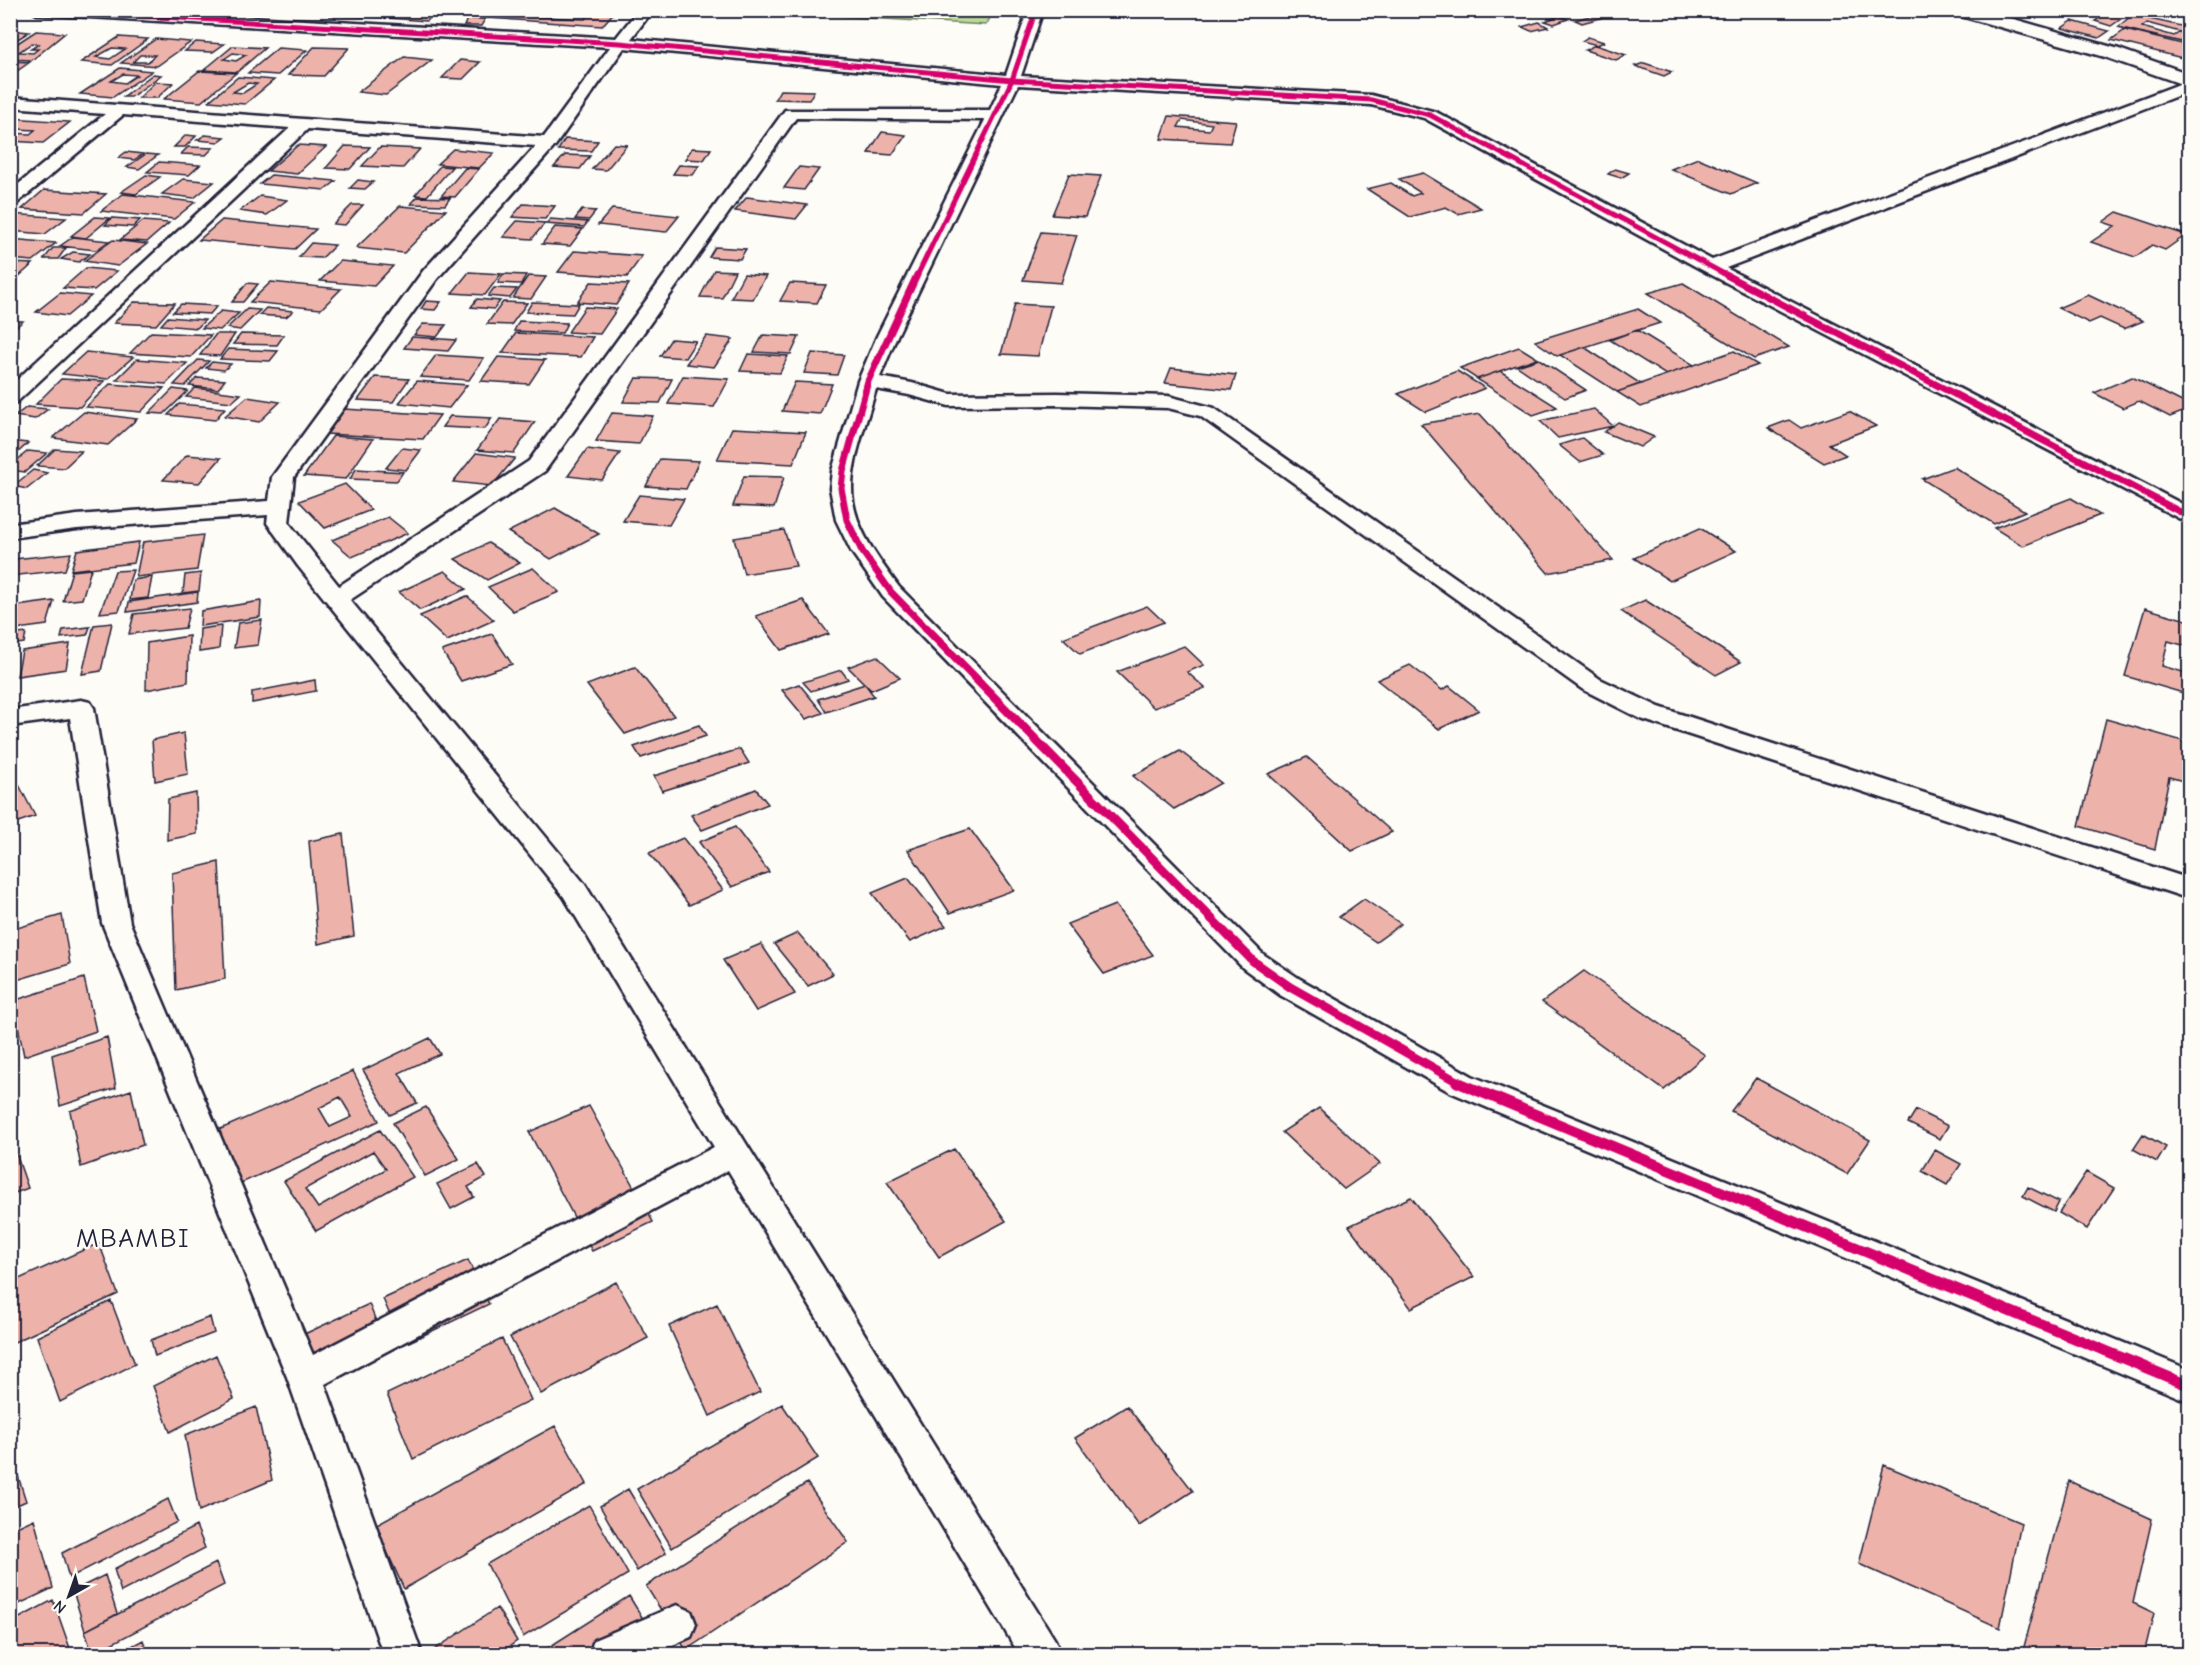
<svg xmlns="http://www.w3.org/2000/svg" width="2200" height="1665" viewBox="0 0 2200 1665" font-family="'Comic Neue',sans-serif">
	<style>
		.green { fill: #b9db95; stroke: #6e7e68; stroke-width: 1.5 }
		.building { fill: #edb3ab; stroke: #22223b; stroke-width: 1.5; fill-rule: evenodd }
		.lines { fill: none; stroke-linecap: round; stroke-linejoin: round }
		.street-casing { stroke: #22223b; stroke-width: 5 }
		.secondary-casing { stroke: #22223b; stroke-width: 5 }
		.street { fill: #fdfcf7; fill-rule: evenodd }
		.secondary { fill: #fdfcf7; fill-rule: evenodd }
		.cycleway-far3-casing { stroke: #fdfcf7; stroke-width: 8 }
		.cycleway-far2-casing { stroke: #fdfcf7; stroke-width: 10 }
		.cycleway-far1-casing { stroke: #fdfcf7; stroke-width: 13 }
		.cycleway-casing { stroke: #fdfcf7; stroke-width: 15 }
		.cycleway-far3 { stroke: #d6006c; stroke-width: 5 }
		.cycleway-far2 { stroke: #d6006c; stroke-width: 7 }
		.cycleway-far1 { stroke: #d6006c; stroke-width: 9 }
		.cycleway { stroke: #d6006c; stroke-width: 11 }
		.labels { text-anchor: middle; stroke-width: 5; stroke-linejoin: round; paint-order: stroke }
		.near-quarter-label { font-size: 27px; letter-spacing: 1.5px; fill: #22223b; stroke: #fdfcf7 }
	</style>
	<rect width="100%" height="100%" fill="#fdfcf7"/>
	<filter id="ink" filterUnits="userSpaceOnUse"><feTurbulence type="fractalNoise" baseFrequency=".0167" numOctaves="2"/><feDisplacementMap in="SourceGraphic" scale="12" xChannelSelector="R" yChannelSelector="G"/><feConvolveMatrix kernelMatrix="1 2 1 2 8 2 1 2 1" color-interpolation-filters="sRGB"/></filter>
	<g filter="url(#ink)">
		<path class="green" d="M786 10H994V11L986 25 784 13Z"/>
		<path class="building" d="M335 10 360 13 371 10 364 17 330 16Z
			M383 10H394L391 14H403L407 10H440L426 21 375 17Z
			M482 10H503L499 15 585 19 593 10H616L602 26 474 17Z
			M2112 10 2128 14 2111 26 2095 21Z
			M1597 14 1604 17 1582 23 1575 20Z
			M2132 15 2190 28V44L2118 27ZM2147 23 2180 32 2174 36 2142 27Z
			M1559 16 1568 19 1554 24 1545 21Z
			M467 19H485L481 26H464Z
			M2072 21 2109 31 2099 38 2062 28Z
			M1539 22 1548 27 1531 31 1522 27Z
			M10 30 29 32 10 44Z
			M2125 30 2190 46V60L2111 40Z
			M36 31 65 33 32 60 10 59V48ZM32 43 39 44 31 49H38L33 53 19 52Z
			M119 37 148 39 112 65 81 62ZM112 48 125 49 110 59 96 57Z
			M1588 37 1604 42 1597 45 1582 41Z
			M156 39 191 42 157 66 121 63ZM140 55H155L148 62H133Z
			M196 42 224 44 213 52 185 51Z
			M1595 45 1626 55 1616 60 1585 50Z
			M233 46 265 48 237 72 204 70ZM233 53 246 55 236 61 224 59Z
			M314 47 349 48 324 76 288 75Z
			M278 48 307 50 278 75 248 73Z
			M404 57 432 60 386 95 358 92Z
			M460 60 480 62 463 79 442 78Z
			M10 61 30 62 10 76Z
			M1644 63 1672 72 1664 76 1635 66Z
			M120 68 152 71 113 97 80 94ZM123 74 137 75 125 83 111 81Z
			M199 71 236 73 201 102 164 99Z
			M153 74 161 75 131 97H123Z
			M238 77 274 80 245 104 209 101ZM248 83 257 84 243 93 233 92Z
			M155 82 173 83 157 98H139Z
			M780 90 814 91 809 100 775 99Z
			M1169 116 1236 121 1230 143 1161 139ZM1182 120 1212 124 1209 130 1178 127Z
			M10 118 70 122 43 143 10 141ZM16 129 35 130 30 134 11 133Z
			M882 132 906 135 892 155 868 153Z
			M186 135 196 136 185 147H174Z
			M205 135 225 137 218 142 197 140Z
			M565 139 598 141 591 151 558 150Z
			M614 144 627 145 606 170 592 169Z
			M298 145 326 147 297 174 268 171Z
			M345 146 370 147 350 169 326 168Z
			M188 147 213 148 206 155 181 154Z
			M380 147 420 149 403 168 362 166Z
			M692 148 711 149 704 160 685 159Z
			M453 149 494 153 479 168 437 164Z
			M126 152 143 154 134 160 118 158Z
			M146 154 158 155 139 169 127 167Z
			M565 155 590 156 580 169 554 167Z
			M1698 158 1757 183 1731 194 1671 169Z
			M159 162 200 165 189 175 147 172Z
			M679 165 699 166 693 175 673 174Z
			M440 166 452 167 427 196 415 195Z
			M799 167 819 169 804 190 784 188Z
			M465 168 479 169 455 197 441 196Z
			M1615 169 1629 173 1621 178 1608 174Z
			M1423 173 1481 208 1458 214 1446 207 1410 217 1367 189 1391 183 1412 196 1421 193 1399 179Z
			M1069 174 1101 176 1085 217 1052 215Z
			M146 175 160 177 136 194 121 192Z
			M271 175 336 181 325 190 260 184Z
			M183 179 214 182 194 198 162 194Z
			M358 180 373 182 365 189 350 188Z
			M44 190 106 194 84 213 22 209Z
			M123 194 195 202 174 219 101 211Z
			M260 196 287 200 267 215 240 211Z
			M417 197 450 198 445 205 411 204Z
			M747 197 807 205 796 219 735 211Z
			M523 204 555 206 545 219 512 217Z
			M352 205H363L345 225 333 224Z
			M400 206 446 210 404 253 356 248Z
			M612 209 679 216 666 232 598 225Z
			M582 210 596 211 589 220 575 219Z
			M2117 212 2186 235 2165 250 2152 245 2135 257 2091 242 2115 226 2103 222Z
			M10 214 66 218 45 234 10 231Z
			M95 217 110 218 86 238 71 236Z
			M112 218 140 220 133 227 105 225Z
			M550 219 588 222 584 227 546 224Z
			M222 220 316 229 295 249 199 240Z
			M143 221 169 223 147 242 120 240Z
			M517 221 545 223 532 239 503 237Z
			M555 227 583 229 570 246 542 244Z
			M1041 232 1077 235 1061 283 1023 280Z
			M73 237 109 241 96 250 60 246Z
			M10 239 56 243 33 261 10 259Z
			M113 240 147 244 118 266 84 261Z
			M311 243 335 245 322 258 299 257Z
			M715 247 746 249 740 259 709 257Z
			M53 248H66L58 259H44Z
			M574 251 642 256 627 277 558 272Z
			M73 252 90 254 79 262 61 259Z
			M340 261 393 266 374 286 320 281Z
			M10 263 33 264 10 284Z
			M86 268 117 271 94 290 63 288Z
			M714 270 735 271 722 298 700 297Z
			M469 272 501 274 485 295 452 293Z
			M503 274 526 275 521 284 498 283Z
			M744 274 766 276 753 299 731 298Z
			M528 276 546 277 531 299 513 298Z
			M271 282 341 289 321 309 250 302Z
			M591 282 629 284 616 305 577 302Z
			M247 283 258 284 243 302H232Z
			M790 283 826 285 817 303 780 301Z
			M1683 283 1789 347 1754 359 1648 293Z
			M494 288 517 289 510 298 488 296Z
			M60 293 91 296 67 316 36 312Z
			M2088 295 2143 321 2124 329 2100 318 2089 323 2058 308Z
			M477 299 500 301 494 309 471 307Z
			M426 301 441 302 435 310 421 309Z
			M134 302 175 303 156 325 114 323Z
			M503 302 527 303 511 325 487 324Z
			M532 302 579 304 573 314 526 312Z
			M181 304 217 306 210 314 173 312Z
			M1015 304 1051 306 1038 356 1001 354Z
			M585 307 617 309 600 334 568 332Z
			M266 308 293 311 286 317 259 315Z
			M247 309 260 310 240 330 227 328Z
			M1638 309 1660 323 1557 356 1535 341Z
			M221 311 239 313 220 330 202 328Z
			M168 317 205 320 197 328 161 325Z
			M10 320 23 321 10 332Z
			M519 321 567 323 562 333 514 331Z
			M423 324 446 325 437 337 414 335Z
			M1637 330 1694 365 1666 375 1610 340Z
			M151 332 211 335 191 357 130 353Z
			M516 333 593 337 581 357 502 353Z
			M216 334H235L220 356 200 355Z
			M241 334 284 335 277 345 233 344Z
			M763 335 799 337 791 354 754 352Z
			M706 336 733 339 714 367 686 364Z
			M412 337 456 340 448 351 404 348Z
			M671 339 696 341 685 358 660 356Z
			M1519 347 1537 358 1477 379 1460 368Z
			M1584 347 1641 384 1617 392 1560 355Z
			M228 349 278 351 270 361 220 359Z
			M1734 351 1758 365 1641 407 1617 392Z
			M86 352 133 357 108 379 62 374Z
			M812 353 844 355 837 375 804 373Z
			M748 354 788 356 780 373 740 371Z
			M436 355 484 358 469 380 420 377Z
			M498 357 545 360 529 384 481 381Z
			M137 359 187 363 166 384 116 380Z
			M1539 359 1586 390 1565 398 1517 366Z
			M198 360 209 361 185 386 174 385Z
			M212 362 231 364 224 370 206 368Z
			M1171 368 1236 375 1231 390 1165 383Z
			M1457 371 1485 388 1426 412 1398 394Z
			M1500 371 1557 407 1533 415 1477 379Z
			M683 376 729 379 714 407 668 404Z
			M375 377 409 379 393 402 358 400Z
			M2132 377 2190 406V409L2170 417 2139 401 2123 408 2094 393Z
			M197 378 225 380 218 389 189 386Z
			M636 378 672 379 660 403 623 402Z
			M61 379 104 381 80 407 36 404Z
			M417 381 467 385 449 408 399 403Z
			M795 382 832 384 820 414 782 411Z
			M110 384 164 388 141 412 86 407Z
			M195 388 241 394 232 402 186 397Z
			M173 389 188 391 164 414 149 413Z
			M247 397 280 402 259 422 225 416Z
			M179 404 225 408 215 420 168 415Z
			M27 407 48 409 35 419 15 416Z
			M344 409 440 415 423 439 326 434Z
			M1594 409 1613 426 1558 438 1540 421Z
			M1849 411 1876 426 1829 444 1846 455 1824 463 1768 428 1789 420 1801 428Z
			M84 412 137 419 108 445 53 438Z
			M612 413 653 416 639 444 596 441Z
			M1480 414 1613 560 1548 573 1421 424Z
			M450 416 492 418 485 429 442 427Z
			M500 419 535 422 514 453 477 450Z
			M1618 422 1654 437 1640 447 1604 432Z
			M732 428 806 432 793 464 717 460Z
			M333 436 373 439 346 479 304 476Z
			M1582 438 1603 455 1580 462 1559 445Z
			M10 441 28 443 12 458Z
			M402 448 421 450 406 470 386 468Z
			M55 449 82 451 64 468 37 466Z
			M587 449 620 453 602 480 568 476Z
			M28 451 47 453 25 472 10 470V466Z
			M476 453 515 458 492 486 453 482Z
			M187 455 221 458 199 483 163 480Z
			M660 459 699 461 686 489 646 486Z
			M1954 467 2025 511 1994 524 1922 479Z
			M356 469 403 472 397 481 350 479Z
			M33 470 47 473 27 489 13 486Z
			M744 476 784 477 774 508 733 506Z
			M345 484 371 510 325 528 299 501Z
			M639 495 684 499 669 525 623 521Z
			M2071 498 2100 515 2023 546 1994 528Z
			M555 508 599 534 551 559 508 532Z
			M388 517 408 533 352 557 332 540Z
			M1700 528 1736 551 1670 581 1634 558Z
			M784 530 796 566 744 574 734 538Z
			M203 535 197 570 136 577 143 542Z
			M139 542 134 563 71 570 77 550Z
			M488 543 520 563 487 580 455 559Z
			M71 553 65 570 10 576 14 559Z
			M533 568 559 592 513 611 488 587Z
			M91 569 82 599 63 601 72 571Z
			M133 570 119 611 100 613 115 571Z
			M445 571 466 589 420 610 399 592Z
			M201 573 199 591 183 593 185 575Z
			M152 577 148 598 130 600 133 580Z
			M198 592 197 602 127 612 129 602Z
			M467 596 494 620 447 641 420 616Z
			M803 600 829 634 781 650 756 616Z
			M1645 600 1741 662 1716 675 1621 611Z
			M54 601 47 625 10 630V607Z
			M261 601 260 617 200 626 201 611Z
			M1147 606 1164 622 1080 654 1063 638Z
			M190 608 185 628 129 634 134 614Z
			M2145 608 2190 621V647L2168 641 2162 666 2190 674V695L2125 676Z
			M262 620 258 645 234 648 238 623Z
			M112 623 101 671 82 674 94 625Z
			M221 626 219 649 199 652 200 629Z
			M90 627 87 635 61 638 63 630Z
			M26 633 24 643 10 645V635Z
			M492 634 512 664 461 681 442 651Z
			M189 636 188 682 146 690 147 643Z
			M70 644 66 669 17 676 22 651Z
			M1184 646 1204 665 1187 672 1205 688 1154 708 1117 672Z
			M877 656 900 678 871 690 848 667Z
			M1410 665 1442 690 1449 686 1479 710 1439 729 1377 680Z
			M635 667 674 716 625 734 587 685Z
			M841 670 848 679 811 691 803 682Z
			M315 680 316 691 252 703V692Z
			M799 684 823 713 806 719 782 690Z
			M865 684 874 696 826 712 818 699Z
			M2106 719 2190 743V783L2169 777 2155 849 2079 826Z
			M699 725 706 736 641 758 634 747Z
			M184 733 188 774 155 781 152 740Z
			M740 749 749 763 662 791 654 776Z
			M1180 751 1221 783 1174 809 1133 776Z
			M1307 757 1392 832 1352 851 1268 774Z
			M17 781 35 816 10 825V783Z
			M756 789 768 804 702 830 691 815Z
			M196 793 197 834 167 840 168 799Z
			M735 827 769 872 732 887 699 842Z
			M970 829 1014 890 950 913 908 850Z
			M343 834 354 936 318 944 309 841Z
			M683 838 723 890 689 905 649 853Z
			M219 862 225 979 176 990 172 873Z
			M908 878 946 926 910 942 872 893Z
			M1364 899 1401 924 1376 942 1339 917Z
			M1115 905 1153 955 1104 974 1067 924Z
			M62 915 70 964 10 982V930Z
			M798 933 833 974 808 986 774 944Z
			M761 944 795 994 756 1011 723 960Z
			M1584 971 1705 1055 1664 1090 1542 1002Z
			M84 978 96 1031 24 1056 13 1001Z
			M107 1037 116 1088 60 1106 52 1055Z
			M430 1038 440 1054 399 1073 417 1103 390 1115 363 1070Z
			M353 1071 379 1121 230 1188 207 1135ZM340 1097 352 1117 330 1127 319 1108Z
			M1756 1078 1870 1140 1847 1174 1731 1111Z
			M131 1090 143 1145 81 1167 70 1111Z
			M589 1106 653 1222 592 1251 529 1132Z
			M426 1107 459 1159 425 1176 393 1123Z
			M1319 1108 1380 1164 1344 1189 1282 1132Z
			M1916 1110 1948 1126 1940 1139 1908 1123Z
			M380 1130 413 1177 316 1231 284 1181ZM373 1151 386 1169 318 1208 305 1189Z
			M2143 1134 2166 1147 2157 1162 2133 1149Z
			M11 1139 28 1188 10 1195V1139Z
			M954 1149 1006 1221 939 1257 887 1182Z
			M1935 1150 1961 1164 1947 1185 1922 1171Z
			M478 1164 486 1177 468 1187 474 1197 451 1209 437 1184Z
			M2086 1172 2114 1188 2087 1229 2059 1213Z
			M2028 1187 2059 1202 2054 1212 2023 1196Z
			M1411 1197 1474 1277 1411 1308 1349 1226Z
			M99 1243 118 1294 10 1344V1283Z
			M468 1260 489 1304 403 1345 383 1299Z
			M616 1282 648 1338 541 1394 510 1337Z
			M111 1301 135 1364 60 1402 37 1337Z
			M369 1304 387 1348 300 1389 283 1344Z
			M717 1304 760 1392 710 1416 669 1326Z
			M210 1317 214 1333 155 1356 151 1340Z
			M502 1339 531 1400 413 1459 387 1394Z
			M216 1355 234 1399 170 1432 153 1386Z
			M782 1404 818 1458 672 1548 637 1489Z
			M1127 1406 1193 1491 1139 1526 1075 1438Z
			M256 1407 272 1480 199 1511 185 1435Z
			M555 1426 587 1484 404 1589 375 1525Z
			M13 1460 26 1501 10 1508V1462Z
			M1884 1465 2021 1523 2000 1628 1859 1564Z
			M2069 1481 2152 1519 2133 1603 2154 1613 2144 1654H2131L2123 1651V1654H2022Z
			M807 1483 848 1542 686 1650 646 1586Z
			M628 1489 666 1553 637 1571 600 1506Z
			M168 1499 177 1522 69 1578 62 1553Z
			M589 1505 628 1574 523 1637 487 1564Z
			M34 1519 53 1588 17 1605 10 1580V1530Z
			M196 1526 205 1548 121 1592 114 1569Z
			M216 1563 224 1585 92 1654 85 1631Z
			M105 1575 117 1614 85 1631 73 1591Z
			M11 1582 17 1605 10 1609V1582Z
			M629 1596 664 1653 662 1654H538Z
			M53 1600 72 1654H10V1623Z
			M497 1608 517 1641 499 1654H428Z
			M143 1640 148 1654H117Z"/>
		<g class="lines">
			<defs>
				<path id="street" d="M30 10H131L616 38 638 10H653L631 39 1006 75 1028 10H1043L1021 76 1371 95 1436 112 1712 260 2190 80V91L1726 268 2190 508V524L1704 271 1424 118 1371 105 1018 85 897 336 880 377 912 383 950 394 1057 393 1168 396 1214 408 1600 679 1659 707 2190 879V899L1641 719 1582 689 1200 416 1168 408 1057 405 949 406 909 395 876 389C868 418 852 458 852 488 852 526 878 558 899 587L1263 954 1300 979 1472 1076 2190 1370V1402L1450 1092 1280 995 1243 968 883 597 851 551 836 520 830 488 832 471 858 381 877 336 985 120 796 118 545 471 350 600 584 883 1055 1640 1061 1654H1019L728 1170 325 1384 422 1654H383L287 1377 102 923 70 718 10 726V710L81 700 90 702 94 708 130 923 313 1355 714 1147 564 897 298 566 267 523 268 515 77 529 10 538V524L77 515 269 501 272 477 423 271 536 146 308 129 17 402 10 404V386L290 128 123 115 16 204 10 205V191L105 114 10 107V97L544 137 610 47 37 14ZM624 48 1002 84 990 110H785L529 461 339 586 289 523 294 477 437 279 555 146Z
					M1989 10H2008L1991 21H1981L1979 18Z
					M677 1605 691 1611 696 1624 691 1637 652 1654H589L594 1640Z"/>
				<path id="secondary" d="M1951 10H1982L2119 49 2190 74V87L2105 57 1954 14Z"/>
			</defs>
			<use href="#street" class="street-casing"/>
			<use href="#secondary" class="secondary-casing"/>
			<use href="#street" class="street"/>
			<use href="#secondary" class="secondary"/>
			<defs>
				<path id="cycleway-far3" d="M37 10 620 43 1012 80 1371 100 1430 115 1728 276
					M917 276 1012 80 1036 10"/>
				<path id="cycleway-far2" d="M917 275 868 381 843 471 841 488 847 520 862 551 891 592 928 630
					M1726 275 2190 517"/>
				<path id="cycleway-far1" d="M926 628 1253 961 1290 987 1460 1083"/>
				<path id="cycleway" d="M1457 1082 2190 1386"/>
			</defs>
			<use href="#cycleway-far3" class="cycleway-far3-casing"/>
			<use href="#cycleway-far2" class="cycleway-far2-casing"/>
			<use href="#cycleway-far1" class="cycleway-far1-casing"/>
			<use href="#cycleway" class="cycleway-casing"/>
			<use href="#cycleway-far3" class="cycleway-far3"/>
			<use href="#cycleway-far2" class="cycleway-far2"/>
			<use href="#cycleway-far1" class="cycleway-far1"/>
			<use href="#cycleway" class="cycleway"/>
		</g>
	</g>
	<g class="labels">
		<g class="near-quarter-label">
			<text x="133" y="1247">MBAMBI</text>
		</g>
	</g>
	<rect width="2200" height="1665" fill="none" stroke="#fdfcf7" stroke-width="36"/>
	<rect x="18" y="18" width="2164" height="1629" fill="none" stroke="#22223b" stroke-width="2" filter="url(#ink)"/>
	<g transform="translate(69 1596) rotate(220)" stroke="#fdfcf7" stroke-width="4.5" paint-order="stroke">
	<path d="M0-4.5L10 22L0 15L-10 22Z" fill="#22223b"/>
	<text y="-9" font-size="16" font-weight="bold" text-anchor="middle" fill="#22223b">N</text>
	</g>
</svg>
